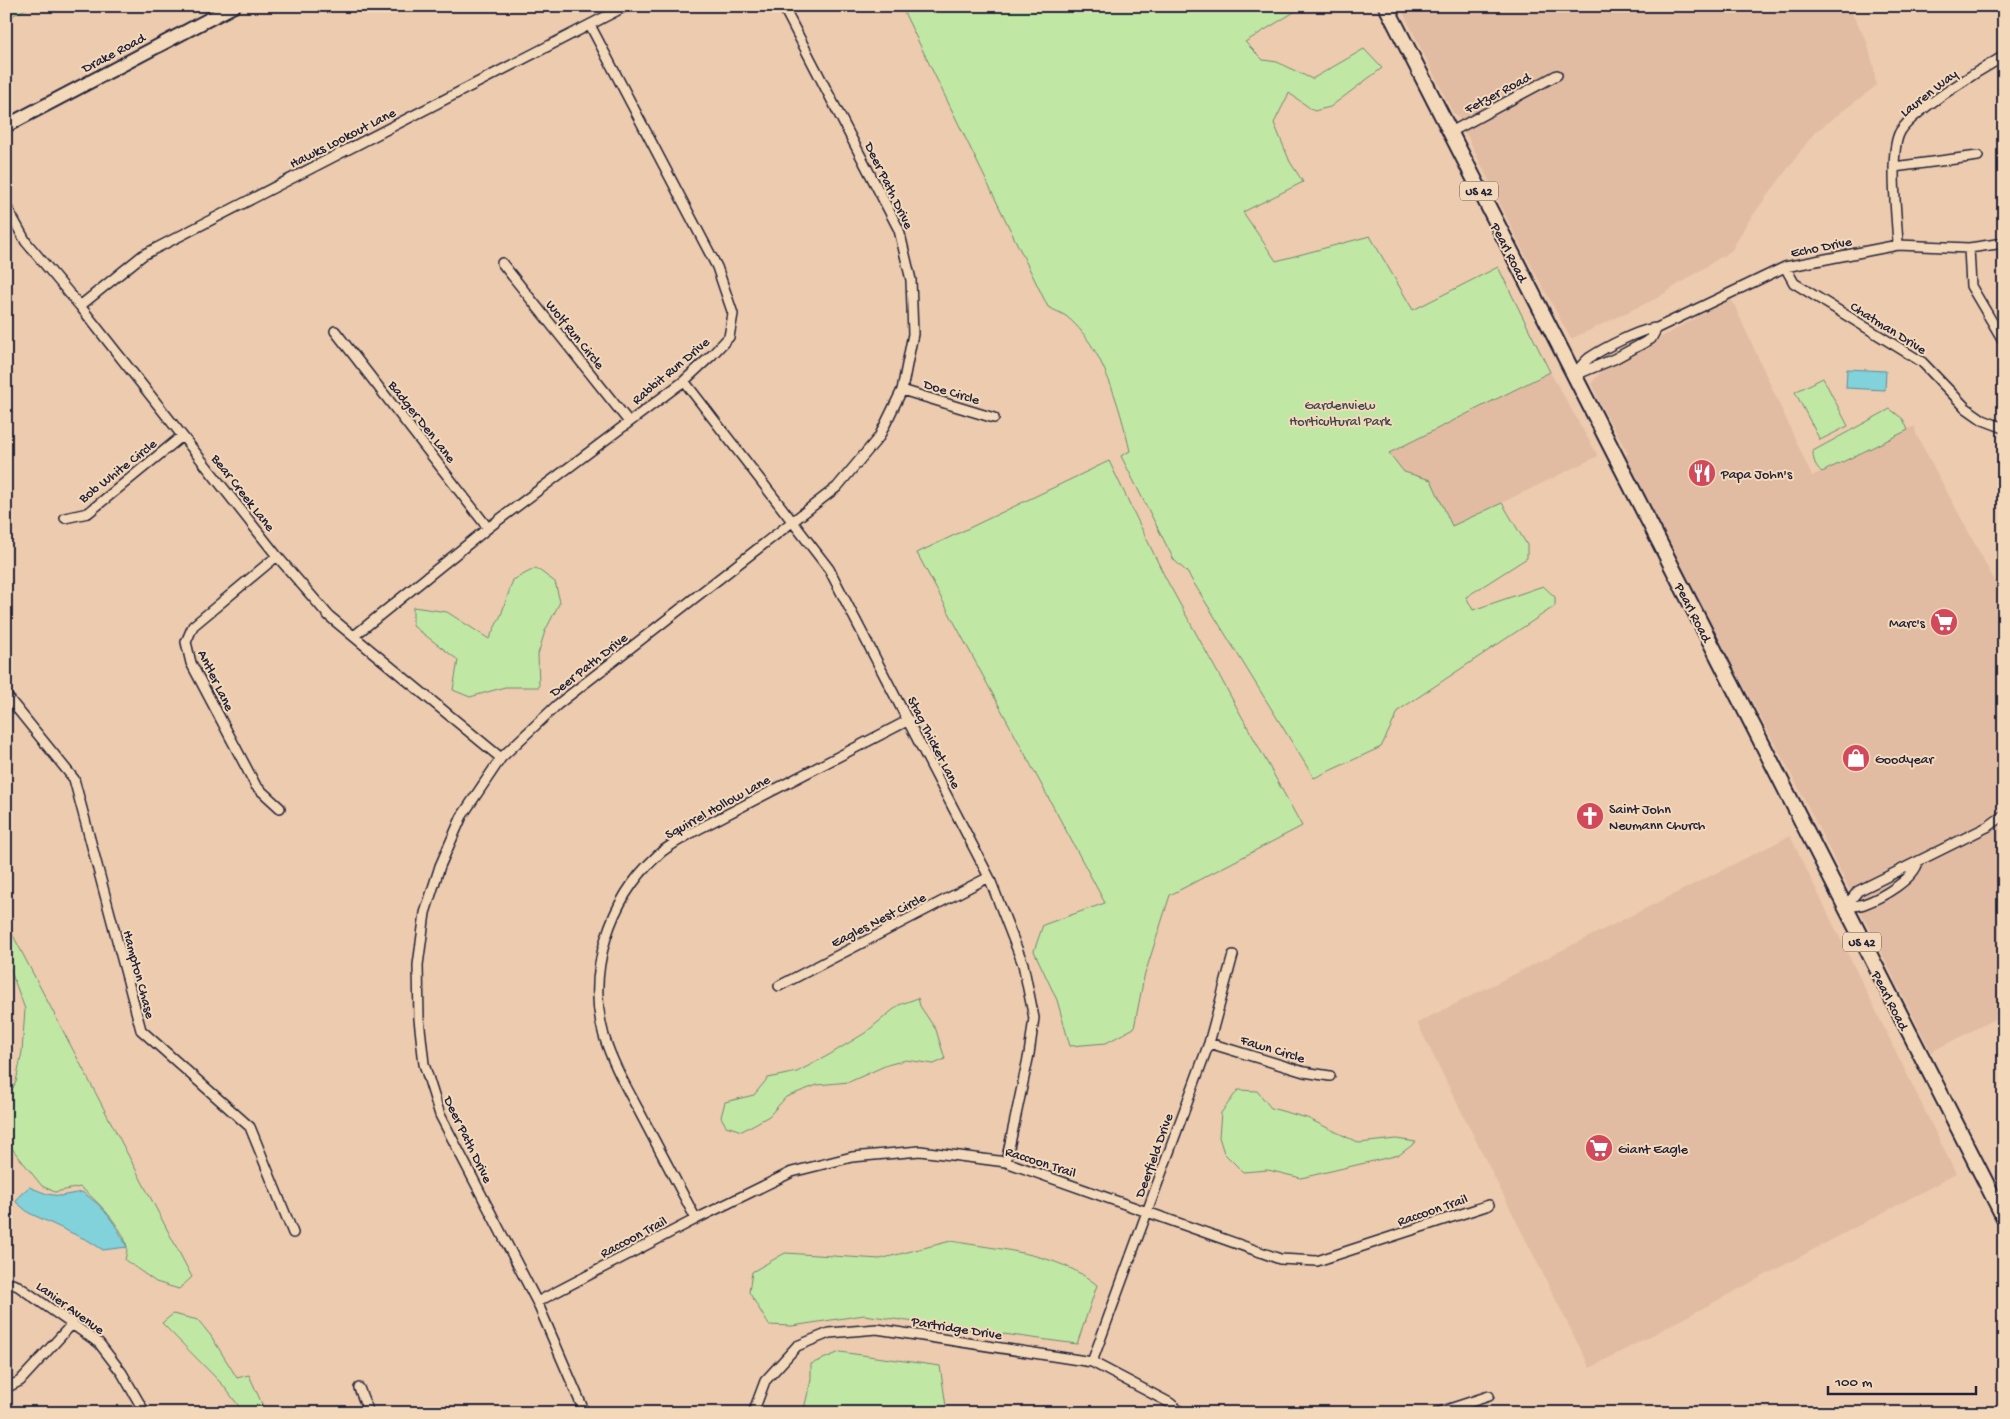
<svg xmlns="http://www.w3.org/2000/svg" width="2010" height="1419" viewBox="0 0 2010 1419" font-family="'Gochi Hand',sans-serif">
	<style>
		.built { fill: #e2bca2 }
		.green { fill: #c0e8a4; stroke: #718570 }
		.water { fill: #81d2da; stroke: #5b8c9a }
		.lines { fill: none; stroke-linecap: round; stroke-linejoin: round }
		.street-casing { stroke: #22223b; stroke-width: 12 }
		.secondary-casing { stroke: #22223b; stroke-width: 16 }
		.primary-casing { stroke: #22223b; stroke-width: 18 }
		.street { stroke: #f3d9ba; stroke-width: 9 }
		.secondary { stroke: #f3d9ba; stroke-width: 12 }
		.primary { stroke: #f3d9ba; stroke-width: 14 }
		.labels { text-anchor: middle; stroke-width: 4; stroke-linejoin: round; paint-order: stroke }
		.shield { fill: #f3d9ba; stroke: #615961; stroke-width: 1 }
		.shield-label { font-size: 12px; font-weight: bold; fill: #22223b }
		.street-label { font-size: 14px; fill: #22223b; stroke: #f3d9ba }
		.park-label { font-size: 14px; fill: #424a50; stroke: #f3d9ba }
		.poi-label { font-size: 14px; fill: #22223b; stroke: #f3d9ba; text-anchor: start }
	</style>
	<rect width="100%" height="100%" fill="#edcbae"/>
	<filter id="ink" filterUnits="userSpaceOnUse"><feTurbulence type="fractalNoise" baseFrequency=".02" numOctaves="2"/><feDisplacementMap in="SourceGraphic" scale="10" xChannelSelector="R" yChannelSelector="G"/><feConvolveMatrix kernelMatrix="1 2 1 2 8 2 1 2 1" color-interpolation-filters="sRGB"/></filter>
	<g filter="url(#ink)">
		<path class="built" d="M1400 6H1848L1867 42 1874 68 1876 86 1815 132 1747 223 1732 250 1657 298 1571 339 1520 245 1457 115 1453 113Z
			M1731 298 1812 476 1915 426 1916 434 2004 598V1014L1931 1052 1799 789 1621 458 1628 454 1600 404 1592 383 1601 371Z
			M1550 372 1598 456 1452 527 1431 480 1404 472 1389 452Z
			M1790 836 1956 1174 1590 1368 1417 1023Z"/>
		<path class="green" d="M6 6H31L6 19Z
			M901 6H1304L1245 42 1263 60 1277 62 1312 79 1364 49 1382 68 1330 107 1314 111 1289 93 1274 123 1290 162 1303 182 1243 212 1276 261 1370 236 1413 310 1498 267 1550 372 1389 453 1404 472 1431 480 1452 526 1502 503 1527 545V558L1466 597 1473 610 1543 586 1555 597V606L1399 710 1381 747 1314 778 1187 572 1174 560 1121 456 1130 451C1120 408 1103 345 1066 316 1061 313 1054 310 1048 307Z
			M1823 378 1848 426 1820 440 1795 392Z
			M1890 409 1903 419 1908 430 1822 472C1815 466 1813 460 1813 451Z
			M1109 461 1165 577 1302 826 1170 895 1144 977 1134 1028 1106 1043 1070 1046 1057 1000 1034 951 1043 925 1105 903 917 553Z
			M536 568 555 582 560 602 545 631 538 654 539 687H505L470 697 453 690 458 660 413 626V607L447 612 489 639 501 615 513 580Z
			M6 922 192 1277 179 1289 156 1282 125 1260C126 1256 127 1251 127 1248 126 1230 94 1197 80 1187L55 1192 42 1186 6 1141V1100L16 1082 22 1052 25 1009 6 958Z
			M918 998 920 1006 936 1030 945 1059 934 1064 906 1060 887 1065 849 1082 817 1085 786 1097 769 1116 742 1131 726 1126 721 1117 725 1102 754 1095 768 1078 797 1072 829 1055 865 1033 899 1005Z
			M1238 1090 1257 1091 1271 1108 1307 1118 1359 1143 1396 1139 1416 1142 1399 1155 1301 1178 1268 1170 1243 1172 1224 1153 1219 1137 1221 1113Z
			M951 1241C1000 1250 1057 1252 1097 1285L1077 1344 864 1315 792 1326 769 1325 749 1292 752 1272 785 1253 880 1259Z
			M173 1314 198 1320 211 1336 237 1378 249 1375 266 1413H244L223 1385 162 1323Z
			M840 1352 940 1366 947 1413H803L811 1380V1364Z"/>
		<path class="water" d="M1847 369 1886 371 1885 390 1846 388Z
			M29 1187 47 1194 60 1196 82 1192C104 1206 116 1224 127 1247L103 1250 89 1241 29 1213 16 1202 19 1196Z"/>
		<g class="lines">
			<defs>
				<path id="street" d="M1449 133 1557 75
					M1894 167 1978 156
					M6 206 26 242 80 306 277 556 329 616 501 758
					M1898 245C1897 218 1889 157 1899 134 1907 114 1983 68 2004 56
					M1969 248 1971 286 2004 342
					M502 263 629 422
					M1785 267 1794 283 1922 362 1966 408 1983 420 2004 428
					M80 306 143 255 626 6
					M335 331 488 528
					M1575 375 1614 359 1651 339 1657 328
					M1573 376C1578 370 1583 363 1589 358 1604 348 1640 329 1657 328L1785 267 1898 245 1969 248 2004 243
					M684 381 829 569 989 877 1023 964 1034 1018 1029 1054 1006 1162
					M902 390 994 418
					M65 518 88 513 182 436
					M277 556 193 626 186 642 191 663 256 786 280 808
					M354 636 488 528 684 381 712 355 729 337 733 314 717 267 590 25
					M6 695 74 779 141 1030 250 1127 293 1233
					M1845 907 1858 891 1989 826 2004 815
					M1845 907C1851 906 1858 906 1864 904 1881 898 1914 879 1918 862
					M779 986 989 877
					M1209 1043 1304 1072 1330 1076
					M696 1219C677 1183 658 1147 639 1111 626 1087 612 1062 604 1036 586 972 609 900 657 856 666 847 679 841 689 834L909 720
					M6 1282 18 1286 99 1343 122 1373 145 1413
					M537 1302 696 1219 792 1172 852 1157 920 1151 1006 1162 1280 1259 1317 1261 1489 1205
					M1092 1362 1209 1043 1233 955
					M6 1388 20 1381 73 1323
					M359 1388 369 1413
					M585 1413 537 1302 440 1115 424 1064 419 1019 418 965 425 913 440 866 462 816 501 758 557 705 837 487 879 437 902 390 913 334 911 280 899 230 783 6
					M753 1413 765 1381 797 1346 829 1333 877 1329 1092 1362 1170 1403 1182 1413
					M1437 1413 1489 1396"/>
				<path id="secondary" d="M6 126 234 6"/>
				<path id="primary" d="M1386 6 2004 1218"/>
			</defs>
			<use href="#street" class="street-casing"/>
			<use href="#secondary" class="secondary-casing"/>
			<use href="#primary" class="primary-casing"/>
			<use href="#street" class="street"/>
			<use href="#secondary" class="secondary"/>
			<use href="#primary" class="primary"/>
		</g>
	</g>
	<defs>
		<symbol id="restaurant-disc" viewBox="-11 -11 22 22"><circle r="9.5" fill="#d1495b" stroke="#f3d9ba"/><path d="M-5-6h1v4h1v-4h1v4h1v-4h1v5L-1.5 .5V6h-2V.5L-5-1ZM5-6V6H3V1.5H1.5Q1.5-4 5-6Z" fill="#fff"/></symbol>
		<symbol id="supermarket-disc" viewBox="-11 -11 22 22"><circle r="9.5" fill="#d1495b" stroke="#f3d9ba"/><path d="M-6-5.5h2.5l.6 2H6L4.5 2H-2.5L-4.4-4H-6ZM-1.5 3.2a1.3 1.3 0 1 0 .1 0ZM3 3.2a1.3 1.3 0 1 0 .1 0Z" fill="#fff"/></symbol>
		<symbol id="shop-disc" viewBox="-11 -11 22 22"><circle r="9.5" fill="#d1495b" stroke="#f3d9ba"/><path d="M-5-2.5h2.3a2.7 3.5 0 0 1 5.4 0H5L5.5 6h-11ZM-1.5-2.5h3a1.5 2.3 0 0 0-3 0Z" fill="#fff"/></symbol>
		<symbol id="church-disc" viewBox="-11 -11 22 22"><circle r="9.5" fill="#d1495b" stroke="#f3d9ba"/><path d="M-1.2-6h2.4v3.5h3.3v2.4h-3.3V6h-2.4V-.1h-3.3v-2.4h3.3Z" fill="#fff"/></symbol>
	</defs>
	<g fill-rule="evenodd">
		<use href="#restaurant-disc" x="1686" y="457" width="32" height="32"/>
		<use href="#supermarket-disc" x="1928" y="606" width="32" height="32"/>
		<use href="#shop-disc" x="1840" y="742" width="32" height="32"/>
		<use href="#church-disc" x="1574" y="800" width="32" height="32"/>
		<use href="#supermarket-disc" x="1583" y="1132" width="32" height="32"/>
	</g>
	<g class="labels">
		<g class="shield">
			<rect x="1460" y="181.5" width="38" height="19" rx="4"/>
			<rect x="1843" y="932.5" width="38" height="19" rx="4"/>
		</g>
		<g class="shield-label">
			<text x="1479" y="195">US 42</text>
			<text x="1862" y="946">US 42</text>
		</g>
		<g class="street-label">
			<text transform="translate(113 52) rotate(-28)" y="5">Drake Road</text>
			<text transform="translate(1497 92) rotate(-28)" y="5">Fetzer Road</text>
			<text transform="translate(1928 92) rotate(-38)" y="5">Lauren Way</text>
			<text transform="translate(342 137) rotate(-27)" y="5">Hawks Lookout Lane</text>
			<text transform="translate(890 185) rotate(64)" y="5">Deer Path Drive</text>
			<text transform="translate(1821 246) rotate(-11)" y="5">Echo Drive</text>
			<text transform="translate(1510 252) rotate(63)" y="5">Pearl Road</text>
			<text transform="translate(1889 327) rotate(32)" y="5">Chatman Drive</text>
			<text transform="translate(576 334) rotate(51)" y="5">Wolf Run Circle</text>
			<text transform="translate(670 370) rotate(-40)" y="5">Rabbit Run Drive</text>
			<text transform="translate(952 391) rotate(17)" y="5">Doe Circle</text>
			<text transform="translate(423 421) rotate(52)" y="5">Badger Den Lane</text>
			<text transform="translate(117 470) rotate(-38)" y="5">Bob White Circle</text>
			<text transform="translate(244 492) rotate(52)" y="5">Bear Creek Lane</text>
			<text transform="translate(1694 612) rotate(63)" y="5">Pearl Road</text>
			<text transform="translate(588 664) rotate(-38)" y="5">Deer Path Drive</text>
			<text transform="translate(217 680) rotate(64)" y="5">Antler Lane</text>
			<text transform="translate(935 742) rotate(63)" y="5">Stag Thicket Lane</text>
			<text transform="translate(717 806) rotate(-29)" y="5">Squirrel Hollow Lane</text>
			<text transform="translate(878 919) rotate(-27)" y="5">Eagles Nest Circle</text>
			<text transform="translate(140 974) rotate(75)" y="5">Hampton Chase</text>
			<text transform="translate(1891 1000) rotate(63)" y="5">Pearl Road</text>
			<text transform="translate(1273 1048) rotate(17)" y="5">Fawn Circle</text>
			<text transform="translate(469 1139) rotate(64)" y="5">Deer Path Drive</text>
			<text transform="translate(1153 1155) rotate(-70)" y="5">Deerfield Drive</text>
			<text transform="translate(1041 1161) rotate(18)" y="5">Raccoon Trail</text>
			<text transform="translate(1432 1209) rotate(-19)" y="5">Raccoon Trail</text>
			<text transform="translate(633 1236) rotate(-28)" y="5">Raccoon Trail</text>
			<text transform="translate(71 1307) rotate(36)" y="5">Lanier Avenue</text>
			<text transform="translate(957 1327) rotate(9)" y="5">Partridge Drive</text>
		</g>
		<g class="park-label">
			<text x="1340" y="409">Gardenview<tspan x="1340" dy="16">Horticultural Park</tspan></text>
		</g>
		<g class="poi-label">
			<text x="1721" y="478">Papa John's</text>
			<text x="1925" y="627" text-anchor="end">Marc's</text>
			<text x="1875" y="763">Goodyear</text>
			<text x="1609" y="813">Saint John<tspan x="1609" dy="16">Neumann Church</tspan></text>
			<text x="1618" y="1153">Giant Eagle</text>
		</g>
	</g>
	<rect width="2010" height="1419" fill="none" stroke="#f3d9ba" stroke-width="25"/>
	<rect x="12" y="12" width="1985" height="1394" fill="none" stroke="#22223b" stroke-width="2" filter="url(#ink)"/>
	<path d="M1828 1386v8h148v-8" fill="none" stroke="#22223b" stroke-width="2.5"/>
	<text x="1835" y="1386" font-size="15" fill="#22223b" stroke="#f3d9ba" stroke-width="4" paint-order="stroke">100 m</text>
</svg>
